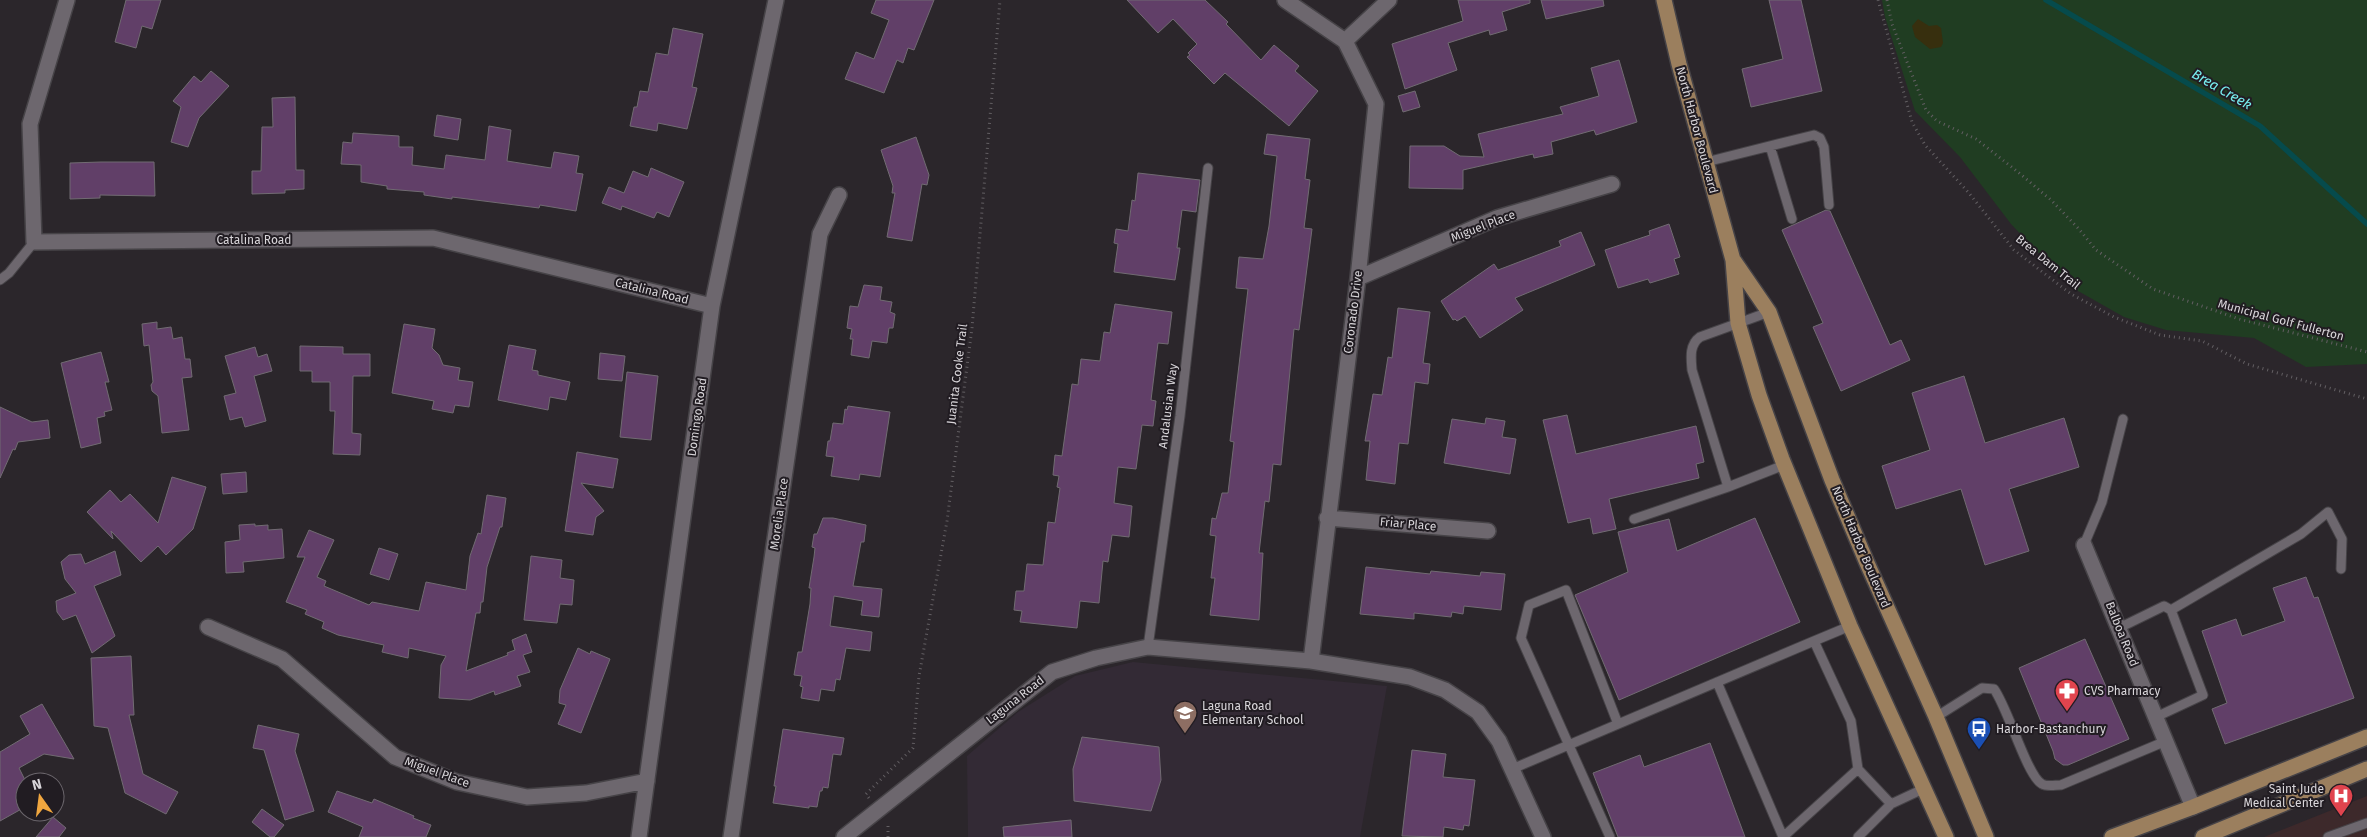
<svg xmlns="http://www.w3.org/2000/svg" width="2367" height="837" viewBox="0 0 2367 837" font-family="'Fira Sans',sans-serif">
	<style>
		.built { fill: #332a35 }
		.medical { fill: #3d292b }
		.green { fill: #203d22 }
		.sand { fill: #372f0e }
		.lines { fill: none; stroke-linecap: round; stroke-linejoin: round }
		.stream { stroke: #064b4c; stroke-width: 5.5 }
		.building { fill: #613f68; stroke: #716b72 }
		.lane-casing { stroke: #464347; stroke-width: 11 }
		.street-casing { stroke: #464347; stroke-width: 18 }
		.primary-casing { stroke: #464347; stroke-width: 18 }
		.path { stroke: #635f63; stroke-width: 3; stroke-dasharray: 1 4; stroke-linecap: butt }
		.lane { stroke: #6d676e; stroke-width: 9 }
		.street { stroke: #6d676e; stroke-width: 15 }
		.primary { stroke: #9b7f5e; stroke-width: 15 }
		.labels { text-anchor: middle; stroke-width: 4; stroke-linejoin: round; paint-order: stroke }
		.street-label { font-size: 12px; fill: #d9d6da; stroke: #211c22 }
		.poi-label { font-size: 12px; fill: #d9d6da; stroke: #211c22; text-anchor: start }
		.water-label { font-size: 14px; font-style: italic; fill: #77edee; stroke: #211c22 }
	</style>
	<rect width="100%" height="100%" fill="#2b262b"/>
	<path class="built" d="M1133 662 1387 686 1360 837H968L967 756 1018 712 1075 676Z"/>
	<path class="medical" d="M2367 796V837H2264Z"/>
	<path class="green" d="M1882 0H2367V364L2306 367 2254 338 2166 330 2124 317 2071 287 2011 224 1960 157 1915 111 1885 17Z"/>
	<path class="sand" d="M1918 19 1929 26 1937 25 1941 28 1943 43 1941 47 1930 49 1915 37 1912 26Z"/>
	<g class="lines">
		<path class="stream" d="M2046 0 2260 126 2367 224"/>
	</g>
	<path class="building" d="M126 0H161L152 29 142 26 136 48 115 42Z
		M876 0H934L914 50 908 48 903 63 897 60 884 93 845 79 856 52 874 59 889 20 871 13Z
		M1127 0H1205L1228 22 1226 24 1261 60 1274 45 1299 66 1295 71 1318 91 1289 126 1225 73 1214 84 1187 57 1190 55 1188 53 1197 44 1173 19 1158 33Z
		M1458 0H1530V3L1502 12 1507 30 1490 35 1489 30 1448 43 1457 70 1405 89 1392 44 1463 21Z
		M1541 0H1603L1604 6 1546 19Z
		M1769 0H1801L1822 91 1751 107 1742 69 1783 59Z
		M673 28 703 34 692 87 697 88 687 129 658 123 657 131 630 126 634 107H637L640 91 648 92 656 53 668 55Z
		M1619 60 1637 122 1596 135 1594 130 1551 142 1553 154 1534 158 1533 154 1463 170V189L1409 188 1410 146H1444L1460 156 1484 157 1478 134 1563 114 1560 107 1599 96 1591 68Z
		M211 71 229 86 199 118 188 147 171 142 181 107 173 101 194 76 201 82Z
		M1415 91 1420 107 1403 112 1398 96Z
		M295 97 296 170H304V189L285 190V193L252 194V171H261L262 127H273L272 98Z
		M437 115 461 119 458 140 434 136Z
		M489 126 511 130 507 161 551 168 554 152 579 156 576 173 583 174 576 211 540 205 539 208 452 197V199L424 195V192L387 189V186L361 182V165L341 164 343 142 352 143 353 133 399 136V147H413L412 165 444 169 446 155 485 160Z
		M1267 134 1310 139 1305 179 1310 180 1304 228 1312 229 1299 330 1294 329 1281 465 1273 464 1269 502 1265 501 1259 553H1263L1259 620 1210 615 1215 578H1211L1216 536 1210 535 1212 518 1216 519 1222 493H1228L1234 442 1230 441 1248 289 1236 288 1239 257 1263 259 1269 226 1277 156 1264 154Z
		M916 137 929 175 927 185 922 184 912 241 887 237 895 193H892L893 186 881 150Z
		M101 162H154L155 196 100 195V198L70 199V163Z
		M651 168 684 182 669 217 657 212 654 218 622 206 621 210 602 203 609 187 624 193 633 171 648 177Z
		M1138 173 1200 180 1196 212 1182 210 1177 248H1180L1175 280 1114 272 1118 244 1114 243 1116 229 1128 231 1132 200 1135 201Z
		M1826 210 1830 211 1890 345 1901 340 1910 360 1841 391 1813 327 1823 323 1782 230Z
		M1669 224 1680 257 1674 259 1679 274 1650 283 1648 279 1618 288 1605 250 1650 235 1649 231Z
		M1581 232 1595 265 1515 298 1523 310 1480 338 1465 316 1457 321 1455 319 1453 320 1441 301 1494 264 1498 270 1561 246 1559 241Z
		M864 285 882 287 880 300 892 302 890 312 895 314 893 328H889L887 343 872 341 869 358 851 355 853 339H850L852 329 847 328 850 306 858 307Z
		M1115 304 1172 312 1168 344 1158 343 1151 400 1156 401 1153 426 1142 425 1136 469 1118 467 1114 503 1132 506 1129 537 1112 535 1108 562 1103 561 1099 603 1080 601 1077 628 1020 622 1022 611 1014 610 1016 591H1024L1027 564 1043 565 1048 522 1055 523 1060 488 1057 487 1059 476 1053 475 1055 455 1062 456 1072 384 1078 385 1081 359 1100 361 1104 332 1110 333Z
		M1398 308 1430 312 1423 363 1430 364 1428 384 1415 382 1408 444 1399 443 1395 484 1366 480 1370 441H1365L1373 394 1382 395 1388 357 1392 358Z
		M157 322V329L171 327 173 339 182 337 185 359H190L192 377 182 378 189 430 162 433 158 396 152 391 151 385 153 382 149 345 144 346 142 324Z
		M404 324 435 329 432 348 439 355 443 365 460 368 458 380 473 382 469 407 455 405 453 413 432 409 434 401 392 393Z
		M509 345 536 350 532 370 538 371V375L570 382 566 400 550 397 548 410 498 400Z
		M300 346 343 347V354H370V376H353L352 433 361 434 360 455 333 454 335 411H330V382H312V371H300Z
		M255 347 258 357 267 354 272 371 254 376 266 421 245 427 242 417 230 420 224 396 236 393 225 356Z
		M101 352 109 382H105L112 410 104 412 105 416 97 418 101 443 81 448 61 363Z
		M600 353 625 356 622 381 598 379Z
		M627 372 658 376 651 440 620 437Z
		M1964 376 1985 443 2064 418 2079 467 2009 489 2029 551 1985 565 1961 489 1896 509 1882 466 1930 450 1912 393Z
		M848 406 890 412 880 477 860 474 859 480 831 476 834 457 826 456 828 441H830L833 423 843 424 845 409 847 410Z
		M0 407 32 422 48 420 50 438 18 442 15 450 13 449 0 478Z
		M1567 415 1576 454 1696 426 1704 462 1696 464 1699 478 1609 499 1616 529 1593 534 1590 518 1568 523 1543 420Z
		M1486 418 1505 421 1502 437 1516 439 1510 474 1444 463 1452 419 1485 424Z
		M577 452 618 459 613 488 581 483 604 511 596 517 593 535 565 531Z
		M246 472 247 492 223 494 221 474Z
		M172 477 206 487 193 529 166 555 158 546 141 562 111 531 113 539 87 512 110 490 121 502 130 494 158 523Z
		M487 495 506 498 502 527H500L487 567 483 602H481L480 613H476L466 671 508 655 507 653 515 650 512 640 526 634 532 652 523 655 530 672 517 676 521 686 495 695 494 691 470 700 439 698 441 665 446 656 409 648 408 658 382 652 384 645 338 635 322 628 324 622 305 614 307 610 286 602 305 557H297L309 530 334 540 317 577 326 581 324 586 369 605 372 602 419 611 426 582 466 590 470 556 478 533 481 534Z
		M823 518H833L866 525 864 542H861L853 586 882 589 879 617 861 615 863 601 834 596 830 626 872 632 870 651 846 648 840 680 836 679 834 691 821 689 819 701 801 698 803 687 800 686 802 676 794 675 798 652H802L810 604 811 588H809L814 557 815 548 812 547 814 534H817Z
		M1755 518 1800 622 1619 700 1575 595 1628 572 1618 532 1669 519 1677 551Z
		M255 524V526L268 525V530L282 529 284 558 243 562 244 572 226 573 225 542 240 540 239 525Z
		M379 548 398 554 389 580 370 574Z
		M115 551 121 575 94 586 115 636 92 653 76 615 63 620 57 612 56 601 76 593 65 579 61 562 69 555 81 554 85 564Z
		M531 556 562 560 560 578 574 580 572 605 560 604 557 623 524 620Z
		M1366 567 1430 574 1431 571 1480 576 1481 572 1505 574 1501 610 1464 606 1463 614 1452 612 1451 617 1414 613V619L1360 614Z
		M2306 577 2314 598 2318 597 2354 698 2225 744 2212 709 2227 703 2202 631 2236 619 2242 636 2285 621 2273 588Z
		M2085 639 2129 739 2068 765H2063L2055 759 2053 751 2019 668Z
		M578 648 590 654 591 651 610 659 581 733 558 724 566 705 559 703 560 690Z
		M131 656 134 715H129L143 774 178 792 166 814 125 793 108 728 94 726 91 658Z
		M42 704 74 759 44 754 19 768 25 780V807L0 821V752L30 734 20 716Z
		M258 725 299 734 295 751 314 811 285 820 264 750 253 748Z
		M783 729 844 738 841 755 833 754 828 788 823 787 822 791H820L817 807 809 806V808L773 803 776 786H774Z
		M1082 737 1159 747 1161 780 1151 811 1074 801 1073 769Z
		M1710 743 1745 837H1618L1593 773 1640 755 1644 767Z
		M1412 750 1446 754 1443 777 1475 780 1469 826 1464 825 1463 830 1444 827 1443 837 1402 836Z
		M337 791 372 803 374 799 414 816 413 818 431 825 426 837H359L363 827 328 812Z
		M262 809 284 825 274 837H270L252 822Z
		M53 817 66 828 59 837H36Z
		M1071 820 1072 837H1004L1003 827Z"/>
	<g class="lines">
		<defs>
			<path id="lane" d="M1770 146 1792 219
				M1706 162 1814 135 1820 138 1824 147 1829 205
				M0 280 9 273 34 242
				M1769 312 1700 337C1689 345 1691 358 1692 370L1728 487 1784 465
				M1634 519 1728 487
				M2084 545 2102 502 2123 419
				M2119 628 2164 606 2171 610
				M1814 641 1850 626
				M1148 647 1180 416 1208 168
				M1717 682 1783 837
				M1936 717 1982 688 1994 689C2008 708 2027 776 2042 784 2047 787 2055 785 2061 785L2166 741
				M2156 717 2203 695 2171 610 2301 534 2328 512 2342 539 2341 569
				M1512 769 1814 641 1851 721 1858 769 1891 804
				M1610 837 1521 638 1529 605 1566 590 1618 724
				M1783 837 1858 769
				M1858 837 1891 804 1923 789
				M2328 837 2367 823"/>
			<path id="street" d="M67 0 30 124 34 242 433 238 712 306
				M1285 0 1345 41 1376 104 1358 278 1311 661
				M1345 41 1389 0
				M1358 278 1497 218 1612 184
				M1327 518 1488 531
				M2084 545 2193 807
				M208 627 282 659 395 757 457 782 527 797 586 793 647 781
				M639 837 712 306 776 0
				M731 837 820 234 839 195
				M844 837 1052 672 1096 658 1148 647 1311 661 1410 677 1445 690 1478 712 1499 741 1543 837"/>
			<path id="primary" d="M1664 0 1679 64 1733 260 1738 323 1759 395 1782 459 1850 626 1946 837
				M1734 261 1769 312 1832 480 1867 563 1936 717 1986 837
				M2112 837 2193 807 2367 737
				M2203 837 2367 769"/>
		</defs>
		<use href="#lane" class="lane-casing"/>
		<use href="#street" class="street-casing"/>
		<use href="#primary" class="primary-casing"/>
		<path class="path" d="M1878 0 1912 122 1925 145 1969 193 2014 250 2071 294 2114 317 2160 335 2202 341 2247 364 2367 399
			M1887 0 1892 24 1926 110 1937 121 1976 139 2018 172 2051 200 2078 228 2096 250 2153 289 2239 319 2367 352
			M869 798 866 794 913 748 919 676 947 521 972 328 1000 0
			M888 837V822"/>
		<use href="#lane" class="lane"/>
		<use href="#street" class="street"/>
		<use href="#primary" class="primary"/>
	</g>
	<defs>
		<symbol id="pharmacy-pin" viewBox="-11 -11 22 30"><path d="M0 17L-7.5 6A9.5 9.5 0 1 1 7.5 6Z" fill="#e0444e" stroke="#211c22"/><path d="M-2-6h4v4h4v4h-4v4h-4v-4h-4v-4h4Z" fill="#fff"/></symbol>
		<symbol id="school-pin" viewBox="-11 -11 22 30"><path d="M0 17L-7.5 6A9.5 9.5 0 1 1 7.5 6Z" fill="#8d6e63" stroke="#211c22"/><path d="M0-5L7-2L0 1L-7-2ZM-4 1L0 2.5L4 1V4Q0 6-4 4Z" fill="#fff"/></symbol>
		<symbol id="bus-pin" viewBox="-11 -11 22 30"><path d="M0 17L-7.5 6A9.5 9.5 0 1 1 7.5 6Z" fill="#1a4fb4" stroke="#211c22"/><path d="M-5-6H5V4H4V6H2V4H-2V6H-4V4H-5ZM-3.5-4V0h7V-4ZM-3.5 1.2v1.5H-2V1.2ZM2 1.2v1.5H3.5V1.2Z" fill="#fff"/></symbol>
		<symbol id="hospital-pin" viewBox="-11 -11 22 30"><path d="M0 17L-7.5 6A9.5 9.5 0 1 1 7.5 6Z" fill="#e0444e" stroke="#211c22"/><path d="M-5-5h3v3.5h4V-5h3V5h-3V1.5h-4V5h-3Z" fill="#fff"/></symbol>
	</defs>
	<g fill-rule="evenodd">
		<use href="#pharmacy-pin" x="2053" y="677" width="28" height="38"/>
		<use href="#school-pin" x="1171" y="699" width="28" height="38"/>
		<use href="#bus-pin" x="1965" y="715" width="28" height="38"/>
		<use href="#hospital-pin" x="2327" y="782" width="28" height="38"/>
	</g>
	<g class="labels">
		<g class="street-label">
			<text transform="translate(1697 130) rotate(75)" y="4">North Harbor Boulevard</text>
			<text transform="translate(1483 226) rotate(-21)" y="4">Miguel Place</text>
			<text x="254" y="244">Catalina Road</text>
			<text transform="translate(2048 262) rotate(39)" y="4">Brea Dam Trail</text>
			<text transform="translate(652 291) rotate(14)" y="4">Catalina Road</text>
			<text transform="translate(1353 312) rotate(-83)" y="4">Coronado Drive</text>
			<text transform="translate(2281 320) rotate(15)" y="4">Municipal Golf Fullerton</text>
			<text transform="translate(957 374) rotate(-83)" y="4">Juanita Cooke Trail</text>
			<text transform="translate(1168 406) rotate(-83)" y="4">Andalusian Way</text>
			<text transform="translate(697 417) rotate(-82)" y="4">Domingo Road</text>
			<text transform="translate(779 514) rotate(-82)" y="4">Morelia Place</text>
			<text transform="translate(1408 524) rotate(5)" y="4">Friar Place</text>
			<text transform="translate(1861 547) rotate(67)" y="4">North Harbor Boulevard</text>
			<text transform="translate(2122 634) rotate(68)" y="4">Balboa Road</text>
			<text transform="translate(1015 700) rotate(-38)" y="4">Laguna Road</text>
			<text transform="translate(437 772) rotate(20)" y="4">Miguel Place</text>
		</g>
		<g class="poi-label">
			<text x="2084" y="695">CVS Pharmacy</text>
			<text x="1202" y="710">Laguna Road<tspan x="1202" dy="14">Elementary School</tspan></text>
			<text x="1996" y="733">Harbor-Bastanchury</text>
			<text x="2324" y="793" text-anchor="end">Saint Jude<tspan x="2324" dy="14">Medical Center</tspan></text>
		</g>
		<g class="water-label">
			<text transform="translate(2222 89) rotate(30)" y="5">Brea Creek</text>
		</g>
	</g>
	<g transform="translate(40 797) rotate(346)"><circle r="24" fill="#211c22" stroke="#6b666c"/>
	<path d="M0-4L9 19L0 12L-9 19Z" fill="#f0a63f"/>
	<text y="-8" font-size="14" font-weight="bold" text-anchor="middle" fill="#d9d6da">N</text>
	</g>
</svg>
